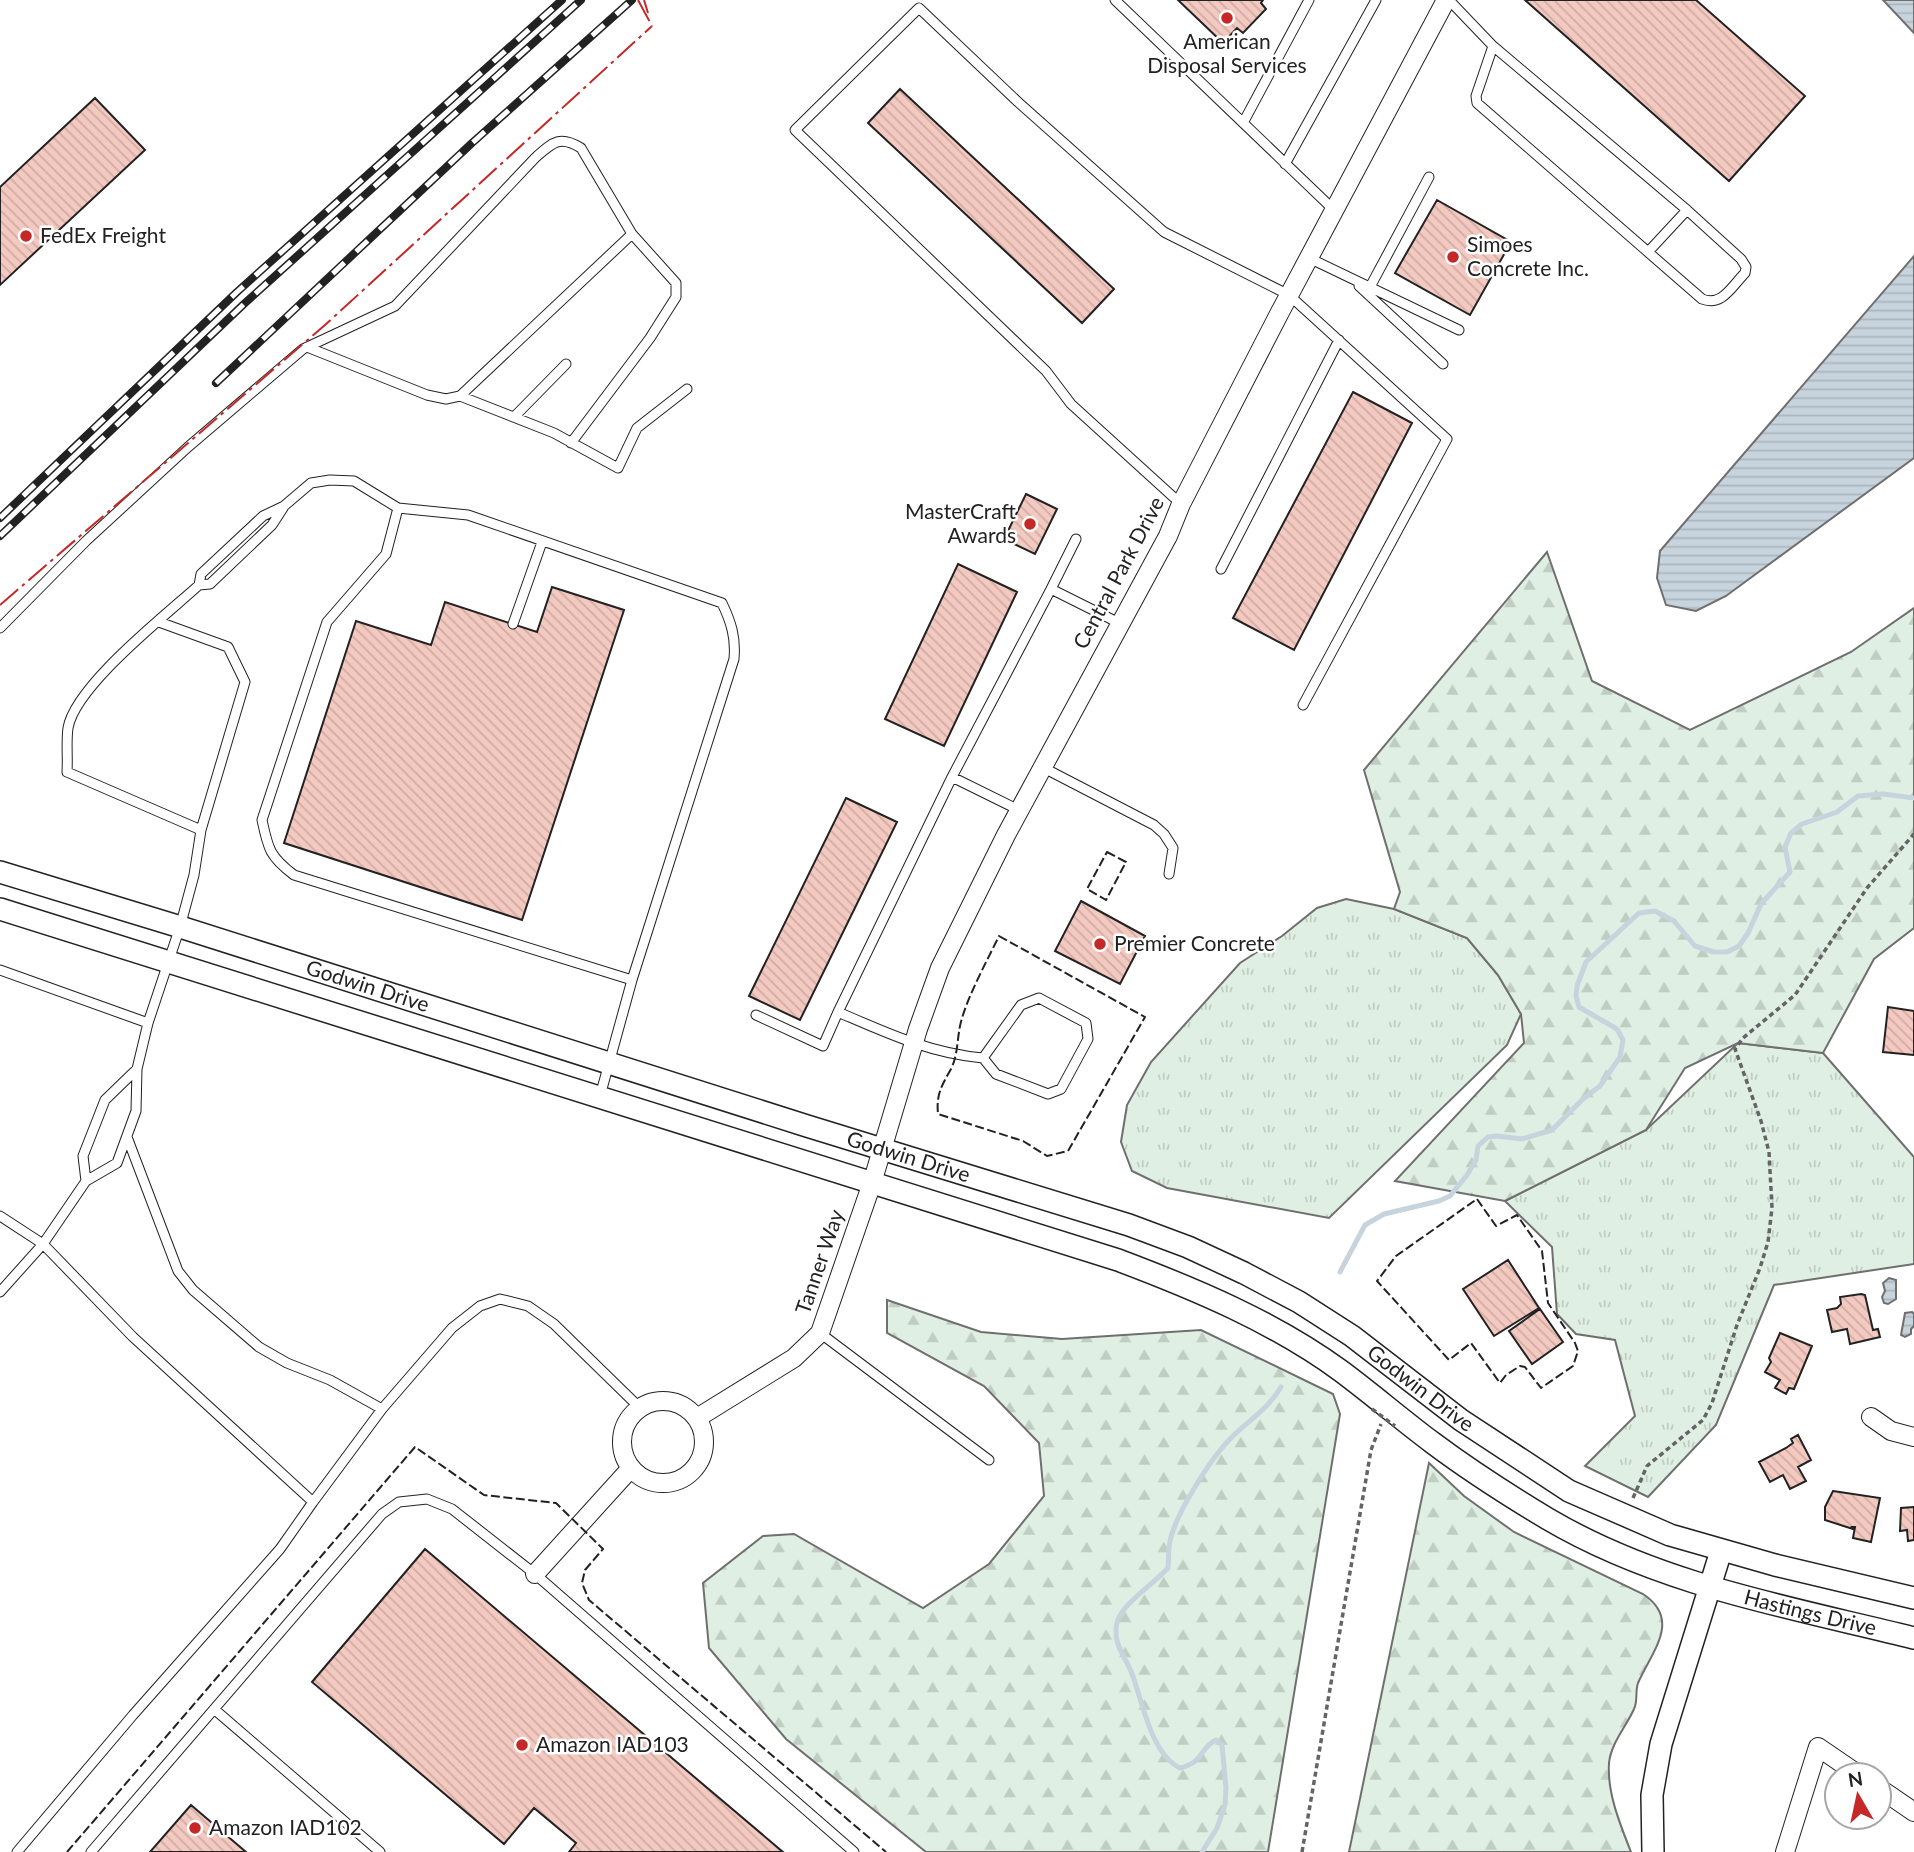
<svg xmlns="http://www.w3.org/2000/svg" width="1914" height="1852" viewBox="0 0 1914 1852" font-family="Lato,sans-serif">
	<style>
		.grass { fill: url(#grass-tufts); stroke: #6f6f6f; stroke-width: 2 }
		.forest { fill: url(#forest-firs); stroke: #6f6f6f; stroke-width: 2 }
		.water { fill: url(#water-rules); stroke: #6f6f6f; stroke-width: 2 }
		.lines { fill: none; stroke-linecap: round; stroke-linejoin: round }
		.stream { stroke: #c7d3dd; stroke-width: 5 }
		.building { fill: url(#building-back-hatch); stroke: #222; stroke-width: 2 }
		.service-casing { stroke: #222; stroke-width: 11 }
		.minor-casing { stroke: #222; stroke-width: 20 }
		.tertiary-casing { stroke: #222; stroke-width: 24 }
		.path { stroke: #646464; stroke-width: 3.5; stroke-dasharray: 5 3.5; stroke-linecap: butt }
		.service { stroke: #fff; stroke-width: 9 }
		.minor { stroke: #fff; stroke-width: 18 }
		.tertiary { stroke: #fff; stroke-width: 21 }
		.rail-casing { stroke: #222; stroke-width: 8 }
		.rail { stroke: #fff; stroke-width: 5; stroke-dasharray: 16; stroke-linecap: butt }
		.path-bridge { stroke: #646464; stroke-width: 3.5; stroke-dasharray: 5 3.5; stroke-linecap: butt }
		.fence { stroke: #222; stroke-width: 2; stroke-dasharray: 9 3.5; stroke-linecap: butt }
		.power { stroke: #c62828; stroke-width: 2; stroke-dasharray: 24 5 3.5 5; stroke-linecap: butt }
		.poi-dot { fill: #c62828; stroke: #fff; stroke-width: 2.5 }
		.labels { text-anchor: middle; stroke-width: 5; stroke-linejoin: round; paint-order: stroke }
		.poi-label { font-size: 21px; fill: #222; stroke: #fff; text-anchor: start }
		.street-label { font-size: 21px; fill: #222; stroke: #fff }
	</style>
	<defs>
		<pattern id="grass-tufts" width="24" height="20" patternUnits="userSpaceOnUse" patternTransform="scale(1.75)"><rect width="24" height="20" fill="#e0efe3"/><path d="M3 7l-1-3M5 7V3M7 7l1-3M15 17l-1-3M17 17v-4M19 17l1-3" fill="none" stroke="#c0cdc2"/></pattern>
		<pattern id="forest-firs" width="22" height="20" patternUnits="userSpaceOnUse" patternTransform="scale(1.75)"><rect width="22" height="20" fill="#e0efe3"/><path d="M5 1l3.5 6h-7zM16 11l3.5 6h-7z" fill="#c0cdc2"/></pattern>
		<pattern id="water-rules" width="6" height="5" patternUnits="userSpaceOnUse" patternTransform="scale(1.75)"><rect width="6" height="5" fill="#c7d3dd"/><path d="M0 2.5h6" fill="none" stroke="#abb5bd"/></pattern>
		<pattern id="building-back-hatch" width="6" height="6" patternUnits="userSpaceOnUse" patternTransform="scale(1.75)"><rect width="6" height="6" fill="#f3c9c0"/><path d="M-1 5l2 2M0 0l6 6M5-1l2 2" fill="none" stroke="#d0aca5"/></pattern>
	</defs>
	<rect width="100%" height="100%" fill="#fff"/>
	<path class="grass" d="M1346 899 1394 909 1467 938 1498 975 1521 1014 1507 1045 1329 1218 1167 1188 1132 1171 1121 1142 1127 1105 1151 1062 1240 963 1282 936 1317 908Z
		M1738 1043 1823 1053 1914 1157V1264L1774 1285 1716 1425 1648 1497 1585 1466 1635 1416 1615 1340 1576 1334 1557 1314 1552 1247 1505 1201 1646 1130Z"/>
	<path class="forest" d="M1547 552 1592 681 1690 730 1851 652 1914 608V928L1874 959 1823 1053 1738 1043 1685 1068 1646 1130 1505 1201 1395 1181 1524 1043 1521 1014 1498 975 1467 938 1394 909 1400 892 1364 770Z
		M887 1300 981 1332 1062 1339 1201 1330 1333 1394 1340 1414 1268 1852H926L786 1739 709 1648 703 1583 763 1536 794 1534 923 1608 989 1564 1044 1496 1039 1443 984 1386 887 1333Z
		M1429 1463 1464 1496 1514 1532 1643 1594C1682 1620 1652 1651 1638 1683 1635 1691 1638 1701 1634 1709 1626 1727 1611 1743 1609 1763 1607 1793 1620 1824 1631 1852H1349Z"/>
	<path class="water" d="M1883 0H1914V33Z
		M1914 256V458L1726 596 1696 611 1666 605 1657 578 1660 551Z
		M1889 1278 1896 1280V1299L1888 1304 1884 1303 1882 1297 1885 1291 1883 1283Z
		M1912 1312 1914 1314V1326L1911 1329V1334L1905 1337 1901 1335 1905 1313Z"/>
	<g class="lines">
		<path class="stream" d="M1340 1272 1365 1225 1384 1214 1439 1201 1450 1196 1467 1175 1476 1160 1478 1146 1488 1137 1497 1136 1522 1139 1552 1130 1583 1099 1600 1086 1620 1057 1623 1040 1617 1029 1579 1007 1576 996 1577 986 1586 962 1639 913 1655 911 1674 921 1695 946 1714 952H1727L1739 946 1748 933 1761 904 1790 872 1785 847 1791 833 1802 824 1837 812 1858 796 1883 794 1914 798
			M1202 1852 1217 1828 1225 1805 1226 1788 1222 1745 1216 1740C1198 1749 1205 1762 1180 1768 1151 1754 1143 1703 1132 1674 1126 1657 1112 1644 1117 1623 1121 1604 1155 1583 1168 1568 1169 1559 1168 1549 1170 1541 1176 1513 1211 1458 1231 1438 1249 1420 1268 1409 1281 1387"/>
	</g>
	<path class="building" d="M1178 0H1263L1261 3 1266 9 1243 33 1237 28 1223 43Z
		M1525 0H1696L1805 96 1729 181Z
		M900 89 1114 289 1082 323 868 123Z
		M95 98 145 150 0 285V187Z
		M1437 200 1511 242 1470 315 1395 273Z
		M1353 392 1412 423 1294 650 1233 618Z
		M1026 494 1057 509 1035 554 1004 539Z
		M958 564 1017 592 944 746 885 719Z
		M552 587 624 610 522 920 284 843 356 621 431 645 445 602 537 632Z
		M846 798 897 822 800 1020 749 996Z
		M1081 901 1145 936 1120 984 1055 951Z
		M1888 1007 1914 1011V1055L1883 1052Z
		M1508 1260 1539 1308 1494 1336 1463 1289Z
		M1861 1294 1865 1295 1873 1330 1878 1329 1880 1337 1850 1344 1847 1329 1832 1332 1827 1310 1837 1308 1841 1304 1840 1297Z
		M1540 1309 1563 1342 1532 1364 1509 1331Z
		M1780 1333 1812 1346 1794 1389 1789 1388 1786 1394 1775 1388 1780 1380 1765 1372 1771 1362 1769 1358Z
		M1798 1435 1811 1460 1798 1467 1806 1481 1790 1489 1783 1475 1770 1482 1759 1462 1786 1448 1793 1443 1791 1439Z
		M1833 1491 1880 1498 1871 1542 1853 1538 1855 1527H1852L1853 1529 1825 1520V1507Z
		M1914 1507V1540L1908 1541 1907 1530 1900 1531 1901 1508Z
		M425 1549 783 1852H569L576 1843 534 1808 504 1844 312 1682Z
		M191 1805 246 1852H150Z"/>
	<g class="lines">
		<defs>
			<path id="service" d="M1115 0 1335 211
				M1449 0 1493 46 1687 210 1648 252 1477 103 1476 96 1493 46
				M1243 123 1309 0
				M1285 164 1376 0
				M1648 252 1702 299C1722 307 1732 286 1745 273L1746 267 1741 259 1687 210
				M1309 258 1459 330
				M1359 286 1443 364
				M1370 287 1429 177
				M460 396 554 433 618 468 637 428 687 389
				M514 417 566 364
				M571 443 650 338 676 297V283L632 234
				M1181 504 1071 404 1046 371 795 130 919 8 1018 102 1164 232 1289 295 1447 439 1303 705
				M1221 569 1339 340
				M199 585 210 584 272 525 283 508
				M1051 589 1076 539
				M159 622 228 647 245 682 201 830
				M513 624 542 542
				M0 628 86 541 188 447 303 349 395 306 536 157C553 142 560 135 581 148L632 234 460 396 446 399 427 395 307 347
				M1042 767 1154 825 1164 834 1173 848 1169 874
				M952 777 1019 810
				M0 970 148 1023 180 927 194 875 201 830 67 772C68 758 66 742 68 728 75 686 166 615 199 585L201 574 263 516 284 506 311 483 330 480 354 481 398 508 468 515 722 603C731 622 736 637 734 659L632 980 294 875C270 857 268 849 262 820L327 622 386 554 398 508
				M756 1015 823 1046 838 1012
				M983 1058 1021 1005 1039 998 1086 1023 1088 1039 1061 1089 1048 1094 996 1074 983 1058C929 1053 887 1033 838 1012L952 777 1051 589 1119 623
				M137 1069 105 1100 83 1156 86 1181 117 1163 136 1111 137 1069 148 1023
				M600 1096 632 980
				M127 1137 178 1271 193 1290 259 1347 287 1363 330 1380 382 1409
				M86 1181 43 1244 133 1337 313 1502 382 1409 452 1328 480 1306 500 1299 528 1306 554 1324 640 1408
				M0 1216 43 1244 0 1292
				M820 1333 989 1460
				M214 1709 380 1852
				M17 1852 133 1715 280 1549 313 1502
				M91 1852 382 1514 399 1502 427 1499 452 1509 535 1574 854 1852"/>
			<path id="minor" d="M622 1442a41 41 0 1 1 82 0a41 41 0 1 1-82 0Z
				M1871 1417 1891 1431 1914 1437
				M697 1418 794 1358 820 1333 872 1183 918 1029 940 968 1006 835 1168 536 1181 504 1279 314 1446 0
				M535 1574 631 1468
				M1879 1788 1914 1812
				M1785 1852 1818 1747 1859 1775"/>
			<g id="tertiary">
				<path id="s1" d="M0 872 174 925 807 1126 1129 1225 1188 1247 1244 1273 1299 1302 1352 1336 1461 1420 1569 1491 1670 1535 1775 1565 1914 1598"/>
				<path id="s2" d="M0 909 1118 1260C1195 1289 1274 1322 1341 1371 1372 1394 1402 1420 1433 1443 1469 1470 1508 1495 1548 1519 1660 1585 1789 1607 1914 1638"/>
				<path d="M1653 1852 1652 1795 1661 1744 1721 1551"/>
			</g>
		</defs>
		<use href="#service" class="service-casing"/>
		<use href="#minor" class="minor-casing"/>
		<use href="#tertiary" class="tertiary-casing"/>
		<path class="path" d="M1633 1498 1647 1466 1703 1420 1712 1403 1737 1325 1760 1268 1768 1242 1772 1208 1769 1152 1761 1121 1735 1049 1743 1038 1795 995 1867 888 1914 834
			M1302 1852 1371 1450 1381 1424"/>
		<use href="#service" class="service"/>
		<use href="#minor" class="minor"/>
		<use href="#tertiary" class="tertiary"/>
		<defs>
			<path id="rail" d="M216 383 472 143 632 0
				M0 518 237 292 562 0
				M0 536 245 303 581 0"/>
		</defs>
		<use href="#rail" class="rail-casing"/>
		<use href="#rail" class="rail"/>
		<path class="path-bridge" d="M1372 1409 1395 1426"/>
		<path class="fence" d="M1107 852 1126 862 1106 900 1087 889Z
			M999 936 1145 1017 1068 1151 1047 1156 1023 1141 938 1114C936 1094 942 1085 951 1069 957 1057 957 1044 959 1032 962 1006 987 961 999 936Z
			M1477 1199 1496 1226 1517 1215 1542 1251 1548 1303 1575 1343 1578 1351 1573 1366 1541 1388 1525 1367 1520 1366 1506 1375 1500 1383 1471 1343 1449 1360 1377 1281 1396 1256Z
			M67 1852 415 1447 484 1495 556 1503 603 1549 585 1570 582 1583 589 1600 886 1852"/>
		<path class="power" d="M638 0 652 26
			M644 0 648 13
			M0 605 325 325 652 26"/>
	</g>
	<g class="poi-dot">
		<circle cx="1227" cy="18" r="7"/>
		<circle cx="26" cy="236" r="7"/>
		<circle cx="1453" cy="257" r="7"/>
		<circle cx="1030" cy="524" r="7"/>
		<circle cx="1100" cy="944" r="7"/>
		<circle cx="522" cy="1745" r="7"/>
		<circle cx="195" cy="1828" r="7"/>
	</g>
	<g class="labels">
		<g class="poi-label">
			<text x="1227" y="49" text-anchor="middle">American<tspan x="1227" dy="24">Disposal Services</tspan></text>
			<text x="40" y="243">FedEx Freight</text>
			<text x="1467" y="252">Simoes<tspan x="1467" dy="24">Concrete Inc.</tspan></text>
			<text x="1016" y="519" text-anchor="end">MasterCraft<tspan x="1016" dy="24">Awards</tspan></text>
			<text x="1114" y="951">Premier Concrete</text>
			<text x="536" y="1752">Amazon IAD103</text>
			<text x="209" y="1835">Amazon IAD102</text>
		</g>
		<g class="street-label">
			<text transform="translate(1119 573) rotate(-62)" y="7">Central Park Drive</text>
			<text dy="7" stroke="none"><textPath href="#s1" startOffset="385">Godwin Drive</textPath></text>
			<text dy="7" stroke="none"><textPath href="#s1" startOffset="952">Godwin Drive</textPath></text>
			<text transform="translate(820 1262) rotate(-71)" y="7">Tanner Way</text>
			<text dy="7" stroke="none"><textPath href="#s1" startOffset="1519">Godwin Drive</textPath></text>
			<text dy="7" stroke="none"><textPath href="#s2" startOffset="1956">Hastings Drive</textPath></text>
		</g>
	</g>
	<g transform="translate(1858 1796) rotate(351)"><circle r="33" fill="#ffffff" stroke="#a7a7a7" stroke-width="2"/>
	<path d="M0-5L12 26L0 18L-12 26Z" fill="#c62828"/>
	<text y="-10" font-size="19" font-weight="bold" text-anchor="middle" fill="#222222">N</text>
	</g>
</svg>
